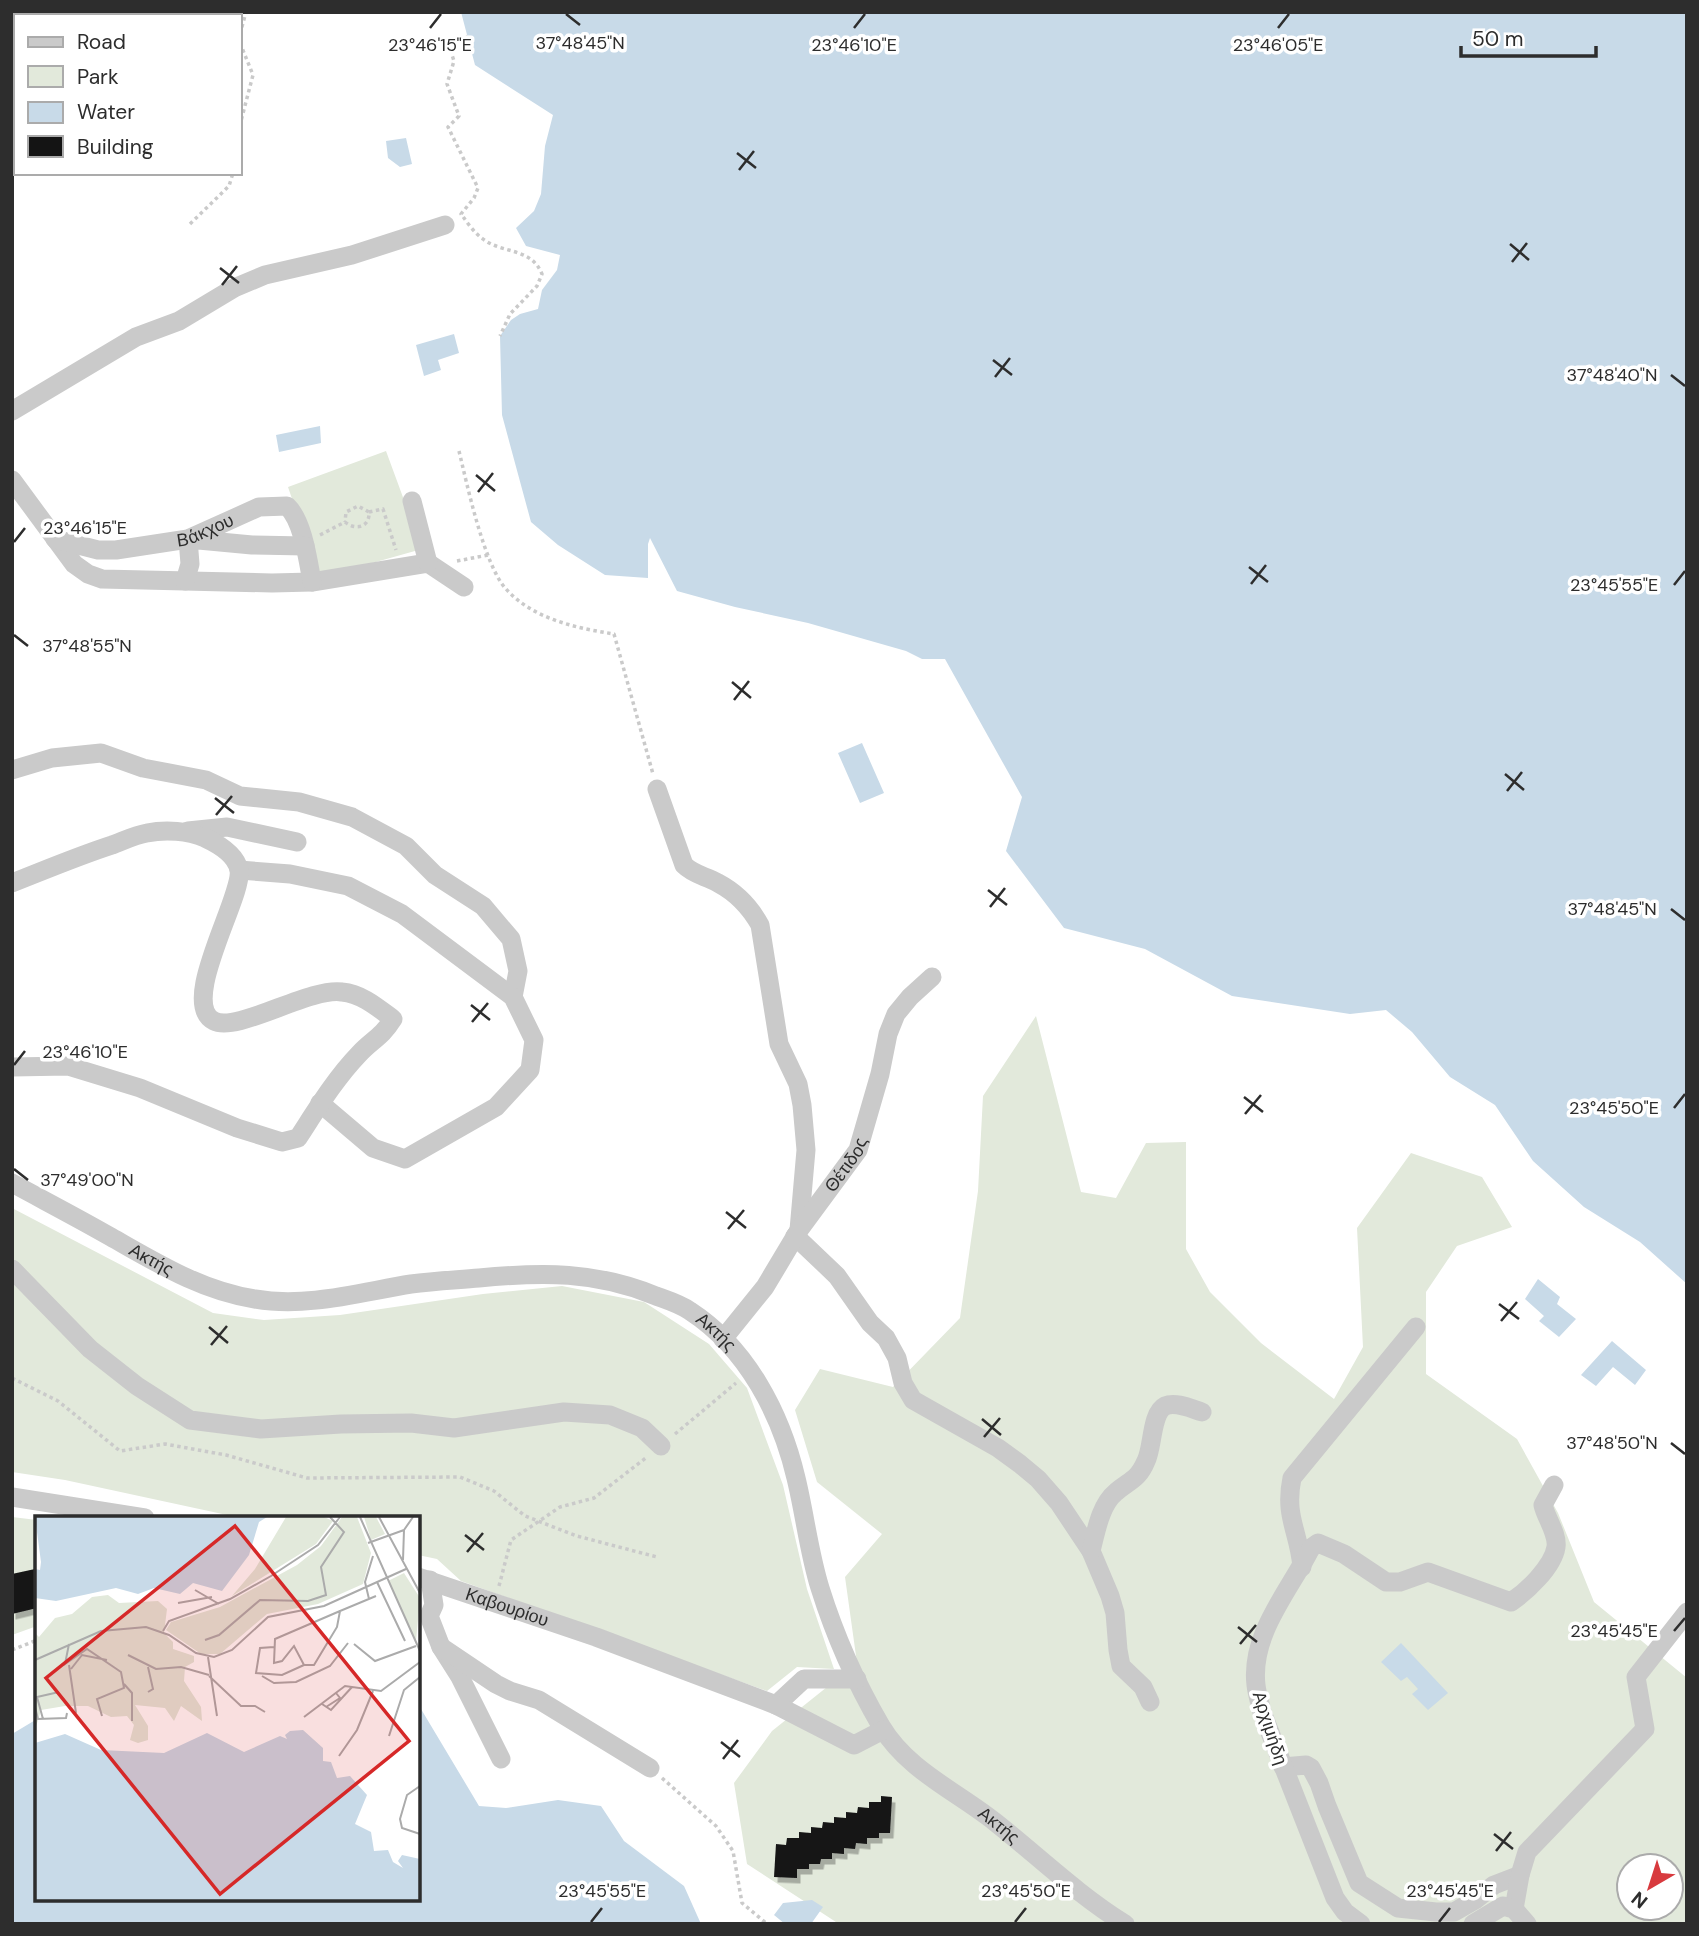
<svg xmlns="http://www.w3.org/2000/svg" width="1699" height="1936" viewBox="0 0 1699 1936" font-family="'DM Sans',sans-serif">
	<style>
		.green { fill: #e2e9db; fill-rule: evenodd }
		.water { fill: #c8dae8 }
		.building { fill: #141414; filter: url(#shadow) }
		.lines { fill: none; stroke-linecap: round; stroke-linejoin: round }
		.path { stroke: #cacaca; stroke-width: 3.5; stroke-dasharray: 3.5 3.5; stroke-linecap: butt }
		.minor { stroke: #cacaca; stroke-width: 19 }
		.ticks { fill: none; stroke: #2d2d2d; stroke-width: 2.5 }
		.labels { text-anchor: middle; stroke-width: 7; stroke-linejoin: round; paint-order: stroke }
		.street-label { font-size: 18px; fill: #2d2d2d; stroke: #fff }
		.inset-road { fill: none; stroke: #ababab; stroke-width: 2 }
		.view { fill: #d62828; fill-opacity: 0.15; stroke: #d62828; stroke-width: 3.5 }
		.inset-edge { fill: none; stroke: #2d2d2d; stroke-width: 3.5 }
		.ticks-label { font-size: 18px; text-anchor: middle; fill: #2d2d2d; stroke: #fff; stroke-width: 7; stroke-linejoin: round; paint-order: stroke }
	</style>
	<defs>
		<filter id="shadow"><feDropShadow dx="3.5" dy="5.5" stdDeviation="0" flood-color="#0004"/></filter>
	</defs>
	<rect width="100%" height="100%" fill="#fff"/>
	<path class="green" d="M386 451 422 549 319 578 288 487Z
		M1036 1016 1081 1192 1116 1198 1146 1143 1186 1142V1249L1210 1292 1261 1343 1334 1399 1363 1347 1357 1228 1411 1153 1482 1177 1512 1227 1457 1246 1426 1292V1374L1517 1439 1558 1513 1594 1602 1687 1678V1924H839L747 1864 734 1783 772 1731 857 1663 845 1577 882 1534 817 1482 795 1410 820 1369 893 1387 960 1318 978 1191 983 1096ZM1629 1866H1671V1908H1629Z
		M12 1208 213 1313 264 1320 340 1315 483 1294 562 1286 644 1302 709 1344 747 1388 783 1485 807 1589 834 1669 797 1667 767 1691 461 1581 437 1559 418 1555V1518H241L65 1480 12 1472Z
		M12 1517 37 1520V1626L12 1635Z"/>
	<path class="water" d="M461 12H1687V1284L1640 1242 1584 1207 1533 1161 1495 1105 1450 1077 1412 1032 1386 1010 1350 1014 1232 996 1145 949 1064 928 1006 851 1022 797 945 659H922L906 651 808 623 735 607 677 591 650 538 648 544V578L605 575 558 545 531 522 502 415 500 336 511 320 520 314 538 309 542 290 557 270 560 255 526 246 516 228 534 211 541 194 545 146 553 115 475 65Z
		M406 138 412 164 400 167 388 158 386 141Z
		M454 334 459 353 438 360 441 370 424 376 416 345Z
		M320 426 321 443 279 452 276 435Z
		M862 743 884 793 860 803 838 753Z
		M1538 1279 1560 1297 1557 1304 1576 1319 1559 1337 1539 1321 1544 1316 1525 1299Z
		M1612 1341 1646 1370 1635 1385 1613 1367 1596 1386 1581 1375Z
		M1401 1643 1448 1693 1428 1710 1412 1694 1418 1689 1407 1677 1401 1681 1381 1662Z
		M418 1704 479 1806 506 1808 558 1800 601 1806 624 1841 684 1886 701 1924H12V1734L37 1719V1899H418Z
		M812 1900 823 1907 811 1924H785L774 1915 783 1903Z"/>
	<path class="building" d="M35 1569 37 1608 12 1614V1574Z
		M881 1796 892 1797 890 1833H879V1838H867V1844L856 1843 855 1849 844 1848V1854L832 1853V1859H821L820 1864H809V1869H797V1878L774 1877 776 1844 786 1845 787 1838H799V1832L811 1833V1827L822 1828 823 1822 834 1823V1817L846 1818V1812L857 1813 858 1807 869 1808V1802H881Z"/>
	<g class="lines">
		<path class="path" d="M240 34 246 12
			M468 36 451 52 454 61 447 84 459 116 448 127 478 188 474 198 461 214C467 222 474 233 483 239 502 254 531 247 542 274L537 286 510 314 500 336
			M240 43 253 75 241 121 240 140
			M190 224 229 186 233 173
			M459 451C467 484 484 565 506 589 533 619 576 628 614 634L653 774
			M369 512 383 509 396 550
			M320 535 345 522C356 531 370 527 369 512L358 506 346 512 345 522
			M457 561 488 555
			M12 1378 58 1401 120 1451 165 1444 226 1455 307 1478 460 1477 494 1491 525 1516 577 1536 657 1557
			M675 1434 736 1383
			M499 1586 511 1540 560 1507 594 1498 647 1457
			M12 1650 37 1640
			M662 1778 716 1826 733 1851 742 1903 767 1924"/>
		<g class="minor">
			<path d="M12 162 16 160"/>
			<path d="M12 411 136 337 179 321 234 288 265 275 352 255 445 225"/>
			<path d="M12 480 74 564 88 574 102 579 272 583 312 582 428 563 464 587"/>
			<path d="M412 501 428 563"/>
			<path id="s1" d="M55 539 98 550H116L188 539 259 507 287 506C303 521 308 560 312 582"/>
			<path d="M185 581 190 564 188 539 252 545 305 546"/>
			<path d="M12 770 52 758 101 753 143 768 206 780 240 796 299 802 352 817 406 846 435 875 483 906 511 939 518 971 513 997"/>
			<path d="M657 789 684 865C694 875 706 876 718 883 737 893 750 907 760 925L779 1044 798 1084 802 1105 806 1150 799 1230"/>
			<path d="M188 831 227 827 297 842"/>
			<path d="M239 870 290 874 348 886 402 914 513 997 534 1040 530 1070 496 1107 405 1159 373 1148 320 1103"/>
			<path d="M12 883C45 870 78 856 112 845 123 841 135 835 147 833 166 829 188 831 205 838 218 844 236 855 239 870 244 895 178 1003 214 1021 237 1033 310 987 342 992 362 994 377 1007 393 1019 381 1038 373 1039 359 1054 335 1079 317 1109 298 1138L282 1142 237 1128 140 1088 68 1066 12 1067"/>
			<path id="s2" d="M12 1183C45 1201 78 1218 111 1237 157 1263 202 1291 255 1299 307 1308 361 1292 411 1284 434 1281 456 1280 479 1278 542 1272 596 1271 656 1296 667 1300 680 1304 690 1311 747 1348 781 1414 796 1478 805 1515 809 1553 820 1588 835 1636 856 1683 881 1726 907 1770 956 1791 995 1822 1038 1856 1078 1895 1125 1924"/>
			<path d="M795 1236 837 1276 870 1323 886 1338 897 1358 903 1383 913 1400 998 1448 1020 1464 1038 1479 1059 1503 1091 1551 1110 1596 1115 1613 1118 1650 1121 1666 1143 1687 1150 1702"/>
			<path d="M12 1269 90 1349 137 1386 190 1420 261 1429 341 1424 411 1423 454 1428 564 1412 610 1415 642 1428 661 1446"/>
			<path id="s3" d="M723 1339 765 1287 799 1230 858 1150 880 1074 888 1034 896 1014 910 997 932 977"/>
			<path d="M12 1497 145 1518"/>
			<path d="M1091 1551C1096 1532 1100 1505 1116 1492 1130 1480 1138 1480 1146 1461 1153 1448 1151 1413 1165 1406 1176 1401 1192 1409 1202 1412"/>
			<path d="M1302 1567C1299 1531 1284 1517 1292 1478L1416 1327"/>
			<path id="s4" d="M418 1577 596 1637 776 1705 804 1679H857"/>
			<path d="M430 1580 434 1605 429 1616 441 1647 460 1677 501 1759"/>
			<path d="M441 1647 496 1684 510 1691 539 1700 650 1768"/>
			<path d="M776 1705 854 1745 883 1730"/>
			<path d="M1283 1767 1306 1765 1311 1768 1319 1783 1327 1806 1359 1883 1398 1908 1436 1912H1454L1475 1900 1494 1885 1520 1875"/>
			<path d="M1514 1909 1520 1875 1527 1852 1645 1729 1636 1677 1687 1612"/>
			<path d="M1361 1924 1345 1912 1335 1898 1262 1712C1260 1703 1257 1694 1256 1685 1250 1634 1290 1590 1311 1548L1318 1543 1344 1554 1386 1582H1400L1428 1572 1511 1602C1526 1592 1553 1567 1556 1547 1558 1534 1546 1518 1543 1505L1554 1485"/>
			<path d="M1473 1924 1503 1906 1514 1909 1527 1924"/>
		</g>
	</g>
	<path class="ticks" d="M566 14 580 25M430 28 441 14M854 28 865 14M1278 28 1289 14M737 153 756 168M739 170 754 151M1510 244 1529 260M1512 262 1527 243M220 268 239 283M222 285 237 266M993 360 1012 375M1671 375 1685 386M995 377 1010 358M476 475 495 491M478 492 493 473M14 542 25 528M1249 567 1268 582M1251 584 1266 565M1674 585 1685 571M14 635 28 646M732 682 751 698M734 700 749 681M1505 774 1524 790M1507 791 1522 772M215 798 234 813M216 815 232 796M988 890 1007 905M990 907 1005 888M1671 909 1685 920M471 1005 490 1020M472 1022 488 1003M14 1065 25 1051M1244 1097 1263 1112M1674 1108 1685 1094M1245 1114 1261 1095M14 1169 28 1180M726 1212 746 1228M728 1229 744 1210M1499 1304 1519 1319M1501 1321 1517 1302M209 1327 228 1343M211 1345 227 1326M982 1419 1001 1435M984 1437 1000 1418M1671 1443 1685 1454M465 1535 484 1550M467 1552 483 1533M1238 1627 1257 1642M1674 1631 1685 1618M1240 1644 1256 1625M721 1742 740 1757M723 1759 738 1740M1494 1834 1513 1849M1496 1851 1511 1832M591 1922 602 1908M1015 1922 1026 1908M1439 1922 1450 1908"/>
	<g class="labels">
		<g class="street-label">
			<text dy="6" stroke="none"><textPath href="#s1" startOffset="154">Βάκχου</textPath></text>
			<text dy="6" stroke="none"><textPath href="#s3" startOffset="214">Θέτιδος</textPath></text>
			<text dy="6" stroke="none"><textPath href="#s2" startOffset="159">Ακτής</textPath></text>
			<text dy="6" stroke="none"><textPath href="#s2" startOffset="747">Ακτής</textPath></text>
			<text dy="6" stroke="none"><textPath href="#s4" startOffset="94">Καβουρίου</textPath></text>
			<text transform="translate(1270 1728) rotate(72)" y="6">Αρχιμήδη</text>
			<text dy="6" stroke="none"><textPath href="#s2" startOffset="1335">Ακτής</textPath></text>
		</g>
	</g>
	<g transform="translate(35 1516)">
		<rect width="385" height="385" fill="#fff"/>
		<path d="M251 1H289L298 5 281 28 197 80 220 53ZM307 1H322L336 37 328 68 283 88 232 98 185 138H166L131 114 136 106 185 91 262 49 286 30ZM329 1H341L350 18 336 24ZM369 57 385 82 381 125 353 65ZM73 79 84 87 123 85 132 93 129 117 138 126V133L159 140V146L150 151 149 165 166 191 167 205 146 190 139 205 130 192 100 189 113 210V224L103 227 95 224 99 209 92 200 76 201 53 190H30L6 194 0 214V117L4 121 20 102 37 98 57 81Z" fill="#e2e9db"/>
		<path d="M0 1H232L224 6 214 39 187 75 158 67 145 78 119 72 103 78 81 72 21 85 0 82V53L5 54 6 46ZM268 214 288 232V245L296 246 302 262 315 260 332 279 320 308 336 316 339 335 353 334 358 346 368 352 363 345 367 339 385 343V384H0V227L30 218 66 234 129 237 172 217 209 236 245 220 252 223 250 219 255 215Z" fill="#c8dae8"/>
		<path class="inset-road" d="M325 1 385 135M344 1 385 77M333 27 369 14M368 44 369 14 378 1M342 66 370 125M160 74 184 88M334 83 330 66 338 40M143 87 177 81M305 95 240 123 239 147 247 145 259 130 269 149H279L302 111 305 95 341 80M128 115 134 105 195 83 236 60 283 29 305 1M170 124 184 119 225 84 273 85 291 79 286 51 309 16 295 1M34 128 30 148 52 133 86 156 89 172 62 183 67 200M319 128 340 145 381 130M239 131 225 132 221 157 247 159 269 149M93 139 121 153 146 151 174 159M173 141 182 200M0 144 66 115 111 111 134 119 161 137 179 141 197 134 233 101 289 90 371 53M34 149 41 197M36 153 47 139 72 144M174 160 206 190H220L230 196M227 160 239 167 261 166 295 150 313 127M89 168 97 177V205M113 176 118 173 113 151M287 188 296 194 317 171M0 191 3 203 31 202 32 197M291 191 305 182 301 177M269 201 310 170 346 175 385 146M8 203 2 181 24 176M354 220 369 174 385 161M304 240 322 214 338 175M385 270 372 279 365 303 367 312 385 318"/>
		<path class="view" d="M200 10 374 225 185 378 11 162Z"/>
		<rect width="385" height="385" class="inset-edge"/>
	</g>
	<g class="ticks-label">
		<text x="580" y="49">37°48'45"N</text>
		<text x="430" y="51">23°46'15"E</text>
		<text x="854" y="51">23°46'10"E</text>
		<text x="1278" y="51">23°46'05"E</text>
		<text x="1612" y="381">37°48'40"N</text>
		<text x="85" y="534">23°46'15"E</text>
		<text x="1614" y="591">23°45'55"E</text>
		<text x="87" y="652">37°48'55"N</text>
		<text x="1612" y="915">37°48'45"N</text>
		<text x="85" y="1058">23°46'10"E</text>
		<text x="1614" y="1114">23°45'50"E</text>
		<text x="87" y="1186">37°49'00"N</text>
		<text x="1612" y="1449">37°48'50"N</text>
		<text x="1614" y="1637">23°45'45"E</text>
		<text x="602" y="1897">23°45'55"E</text>
		<text x="1026" y="1897">23°45'50"E</text>
		<text x="1450" y="1897">23°45'45"E</text>
	</g>
	<rect width="1699" height="1936" fill="none" stroke="#2d2d2d" stroke-width="28"/>
	<rect x="14" y="14" width="228" height="161" fill="#ffffff" stroke="#ababab" stroke-width="2"/>
	<rect x="28" y="37" width="35" height="10" fill="#cacaca" stroke="#ababab" stroke-width="2"/>
	<text x="77" y="49" font-size="21" fill="#2d2d2d">Road</text>
	<rect x="28" y="66" width="35" height="21" fill="#e2e9db" stroke="#ababab" stroke-width="2"/>
	<text x="77" y="84" font-size="21" fill="#2d2d2d">Park</text>
	<rect x="28" y="102" width="35" height="21" fill="#c8dae8" stroke="#ababab" stroke-width="2"/>
	<text x="77" y="119" font-size="21" fill="#2d2d2d">Water</text>
	<rect x="28" y="136" width="35" height="21" fill="#141414" stroke="#ababab" stroke-width="2"/>
	<text x="77" y="154" font-size="21" fill="#2d2d2d">Building</text>
	<g transform="translate(1650 1887) rotate(219)"><circle r="33" fill="#ffffff" stroke="#ababab" stroke-width="2"/>
	<path d="M0-5L12 26L0 18L-12 26Z" fill="#d83a3e"/>
	<text y="-10" font-size="19" font-weight="bold" text-anchor="middle" fill="#2d2d2d">N</text>
	</g>
	<path d="M1461 46v10h135v-10" fill="none" stroke="#2d2d2d" stroke-width="3.5"/>
	<text x="1472" y="46" font-size="21" fill="#2d2d2d" stroke="#ffffff" stroke-width="5" paint-order="stroke">50 m</text>
</svg>
